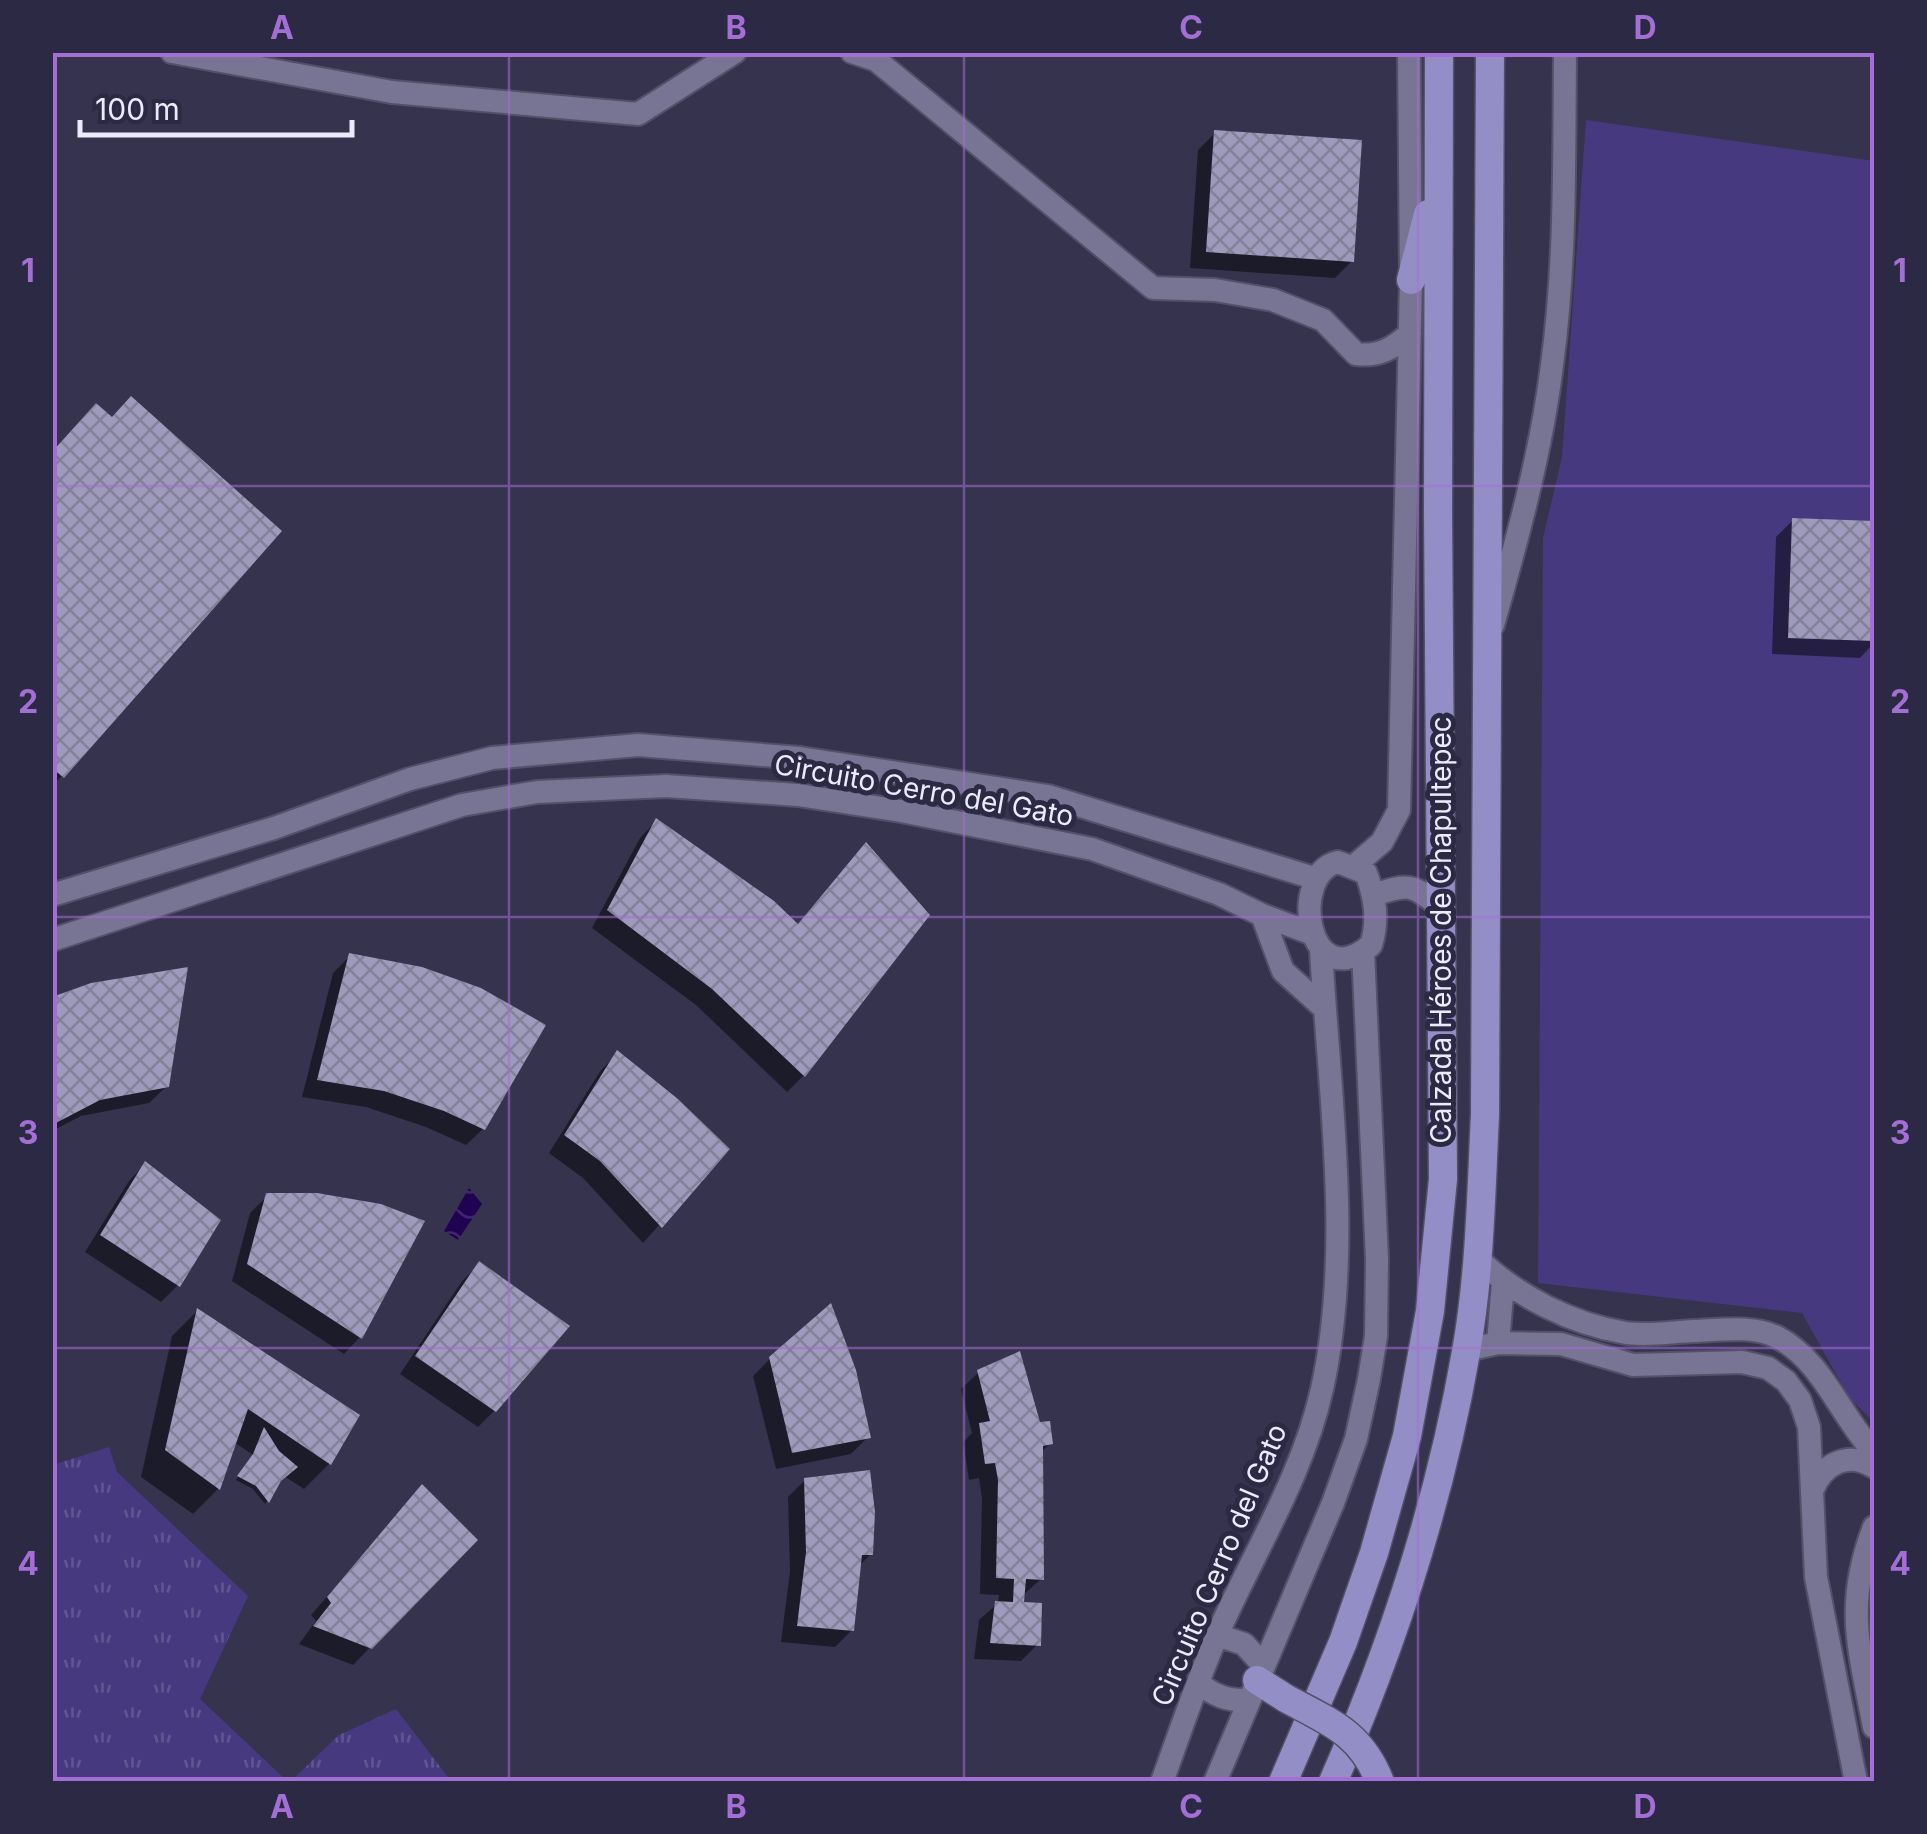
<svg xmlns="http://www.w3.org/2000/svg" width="1927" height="1834" viewBox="0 0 1927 1834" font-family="Inter,sans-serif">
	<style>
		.grass { fill: url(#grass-tufts) }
		.green { fill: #47397f }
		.water { fill: url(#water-waves) }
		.shadow { fill: #0007 }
		.building { fill: url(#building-cross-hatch) }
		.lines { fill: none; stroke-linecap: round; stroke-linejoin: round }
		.minor-casing { stroke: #545068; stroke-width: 26 }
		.major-casing { stroke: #545068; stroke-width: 31 }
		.minor { stroke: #777494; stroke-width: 22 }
		.major { stroke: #948ec6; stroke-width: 28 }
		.major-bridge-casing { stroke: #545068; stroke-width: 31; stroke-linecap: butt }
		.major-bridge { stroke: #948ec6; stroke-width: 28 }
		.grid { fill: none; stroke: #a36fd5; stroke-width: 2.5; stroke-opacity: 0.55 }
		.labels { text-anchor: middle; stroke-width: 10; stroke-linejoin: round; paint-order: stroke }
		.street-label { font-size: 28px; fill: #ecebfd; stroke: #2c2944 }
		.neatline { fill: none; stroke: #a36fd5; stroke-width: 4 }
		.grid-label { font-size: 32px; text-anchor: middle; font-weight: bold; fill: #a36fd5 }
	</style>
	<defs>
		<pattern id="grass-tufts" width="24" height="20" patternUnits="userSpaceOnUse" patternTransform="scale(2.5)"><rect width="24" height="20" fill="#47397f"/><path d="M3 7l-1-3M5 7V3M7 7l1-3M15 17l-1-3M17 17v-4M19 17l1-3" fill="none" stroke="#625692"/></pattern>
		<pattern id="water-waves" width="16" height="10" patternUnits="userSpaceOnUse" patternTransform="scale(2.5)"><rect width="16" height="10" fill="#1f0251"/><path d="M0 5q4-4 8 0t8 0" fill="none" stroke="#40276b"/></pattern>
		<pattern id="building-cross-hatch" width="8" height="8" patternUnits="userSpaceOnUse" patternTransform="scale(2.5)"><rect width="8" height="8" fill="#9d9abb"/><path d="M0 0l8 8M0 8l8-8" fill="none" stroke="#83819a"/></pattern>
	</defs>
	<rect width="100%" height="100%" fill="#36334f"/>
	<path class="grass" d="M109 1447 117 1472 248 1596 200 1699 287 1781H53V1465Z
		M396 1709 451 1781H291L339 1735Z"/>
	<path class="green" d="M1586 120 1874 161V1422L1850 1399 1802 1313 1538 1283 1543 538 1562 457Z"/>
	<path class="water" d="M469 1188 482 1204 458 1240 444 1231Z"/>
	<path class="shadow" d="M1215 133 1352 261 1335 278 1190 268 1198 150Z
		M52 453 62 776 52 786Z
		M1793 520 1874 523V643L1860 658 1772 654 1776 537Z
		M656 821 797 926 927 915 803 1076 787 1092 696 1005 592 928 640 838Z
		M350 956 483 1129 466 1145 426 1127 366 1107 302 1097 333 973Z
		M52 999 167 1086 149 1103 81 1116 52 1131Z
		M618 1053 727 1149 643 1243 583 1178 549 1153 601 1070Z
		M145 1164 178 1285 161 1302 85 1252 129 1181Z
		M267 1196 360 1337 344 1354 232 1281 250 1213Z
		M479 1265 494 1411 478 1427 400 1374 462 1281Z
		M197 1311 357 1416 329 1464 304 1489 284 1476 265 1504 253 1489 236 1480 253 1455 234 1442 218 1489 193 1514 141 1477 172 1336Z
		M770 1359 868 1437 851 1454 776 1469 753 1376Z
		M979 1372 1038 1425 1051 1443 1040 1453 1041 1579 1022 1596 1038 1644 1021 1661 974 1659 979 1620 998 1603 999 1595 980 1594 982 1499 979 1478 969 1480 963 1442 972 1433 961 1389Z
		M805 1480 871 1554 858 1567 852 1630 835 1647 781 1642 790 1571 788 1497Z
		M422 1487 474 1540 353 1665 299 1644 316 1621 311 1615Z"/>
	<path class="building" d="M1214 130 1362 140 1354 262 1206 252Z
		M131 396 282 531 64 778 52 768V452L96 403 112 417Z
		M1792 518 1874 521V641L1788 638Z
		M656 818 774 901 798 924 866 842 930 915 805 1077 712 989 607 910Z
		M349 953 422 967 481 988 546 1025 485 1130 444 1111 384 1091 317 1080Z
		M188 967 169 1087 100 1100 52 1125V997L91 983Z
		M617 1050 678 1099 730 1149 662 1228 600 1161 564 1135Z
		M145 1161 221 1220 180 1287 100 1235Z
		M266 1193H317L381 1204 425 1221 362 1339 247 1264Z
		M479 1261 570 1326 496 1412 415 1356Z
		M831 1303 856 1370 871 1438 792 1453 769 1357Z
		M197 1308 360 1415 331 1465 248 1409 220 1490 165 1450Z
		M1020 1351 1040 1422 1050 1421 1053 1444 1043 1446 1044 1580 1026 1579 1024 1602 1042 1603 1041 1646 990 1643 995 1601 1013 1602 1014 1579 996 1578 998 1480 995 1463 985 1464 979 1423 990 1421 977 1370Z
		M264 1427 279 1451 298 1467 281 1481 269 1503 256 1486 237 1476 253 1454Z
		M870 1470 875 1512 873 1555H862L854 1631 797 1626 806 1552 804 1478Z
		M422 1484 478 1540 372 1649 313 1626 331 1603 327 1597Z"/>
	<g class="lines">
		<defs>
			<path id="minor" d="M172 52 392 92 638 114 735 52
				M852 52 876 60 1153 288 1215 290 1273 300 1323 320 1356 354C1379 357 1394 348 1410 333
				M1493 625C1517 540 1541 454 1552 365 1566 262 1564 156 1565 52
				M1338 862 1366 873C1375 897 1379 920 1371 945 1307 999 1288 873 1338 862Z
				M1354 866 1382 842 1399 810 1411 280 1409 52
				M52 895 274 828 410 779 492 758 638 745 800 758 1048 796 1314 878
				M1374 895C1409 883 1413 884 1441 908
				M1262 915 1283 971 1324 1008
				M52 940 462 805 537 792 666 786 798 795 901 811 1092 849 1219 894 1262 915 1313 934
				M1478 1259C1517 1296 1571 1324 1626 1333 1647 1336 1672 1332 1694 1331 1720 1330 1753 1325 1777 1337 1823 1361 1840 1416 1874 1452
				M1498 1343 1503 1283
				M1467 1350 1498 1343 1561 1344 1633 1365 1742 1362 1768 1368 1786 1381 1800 1400 1809 1427 1816 1577 1856 1782
				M1812 1491C1823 1463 1848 1451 1874 1467
				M1874 1527C1844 1605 1859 1648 1874 1727
				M1217 1635 1244 1644 1263 1665
				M1199 1683C1214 1696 1228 1701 1248 1700
				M1162 1782C1180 1732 1197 1681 1218 1633 1254 1552 1303 1475 1322 1389 1353 1250 1329 1092 1321 950
				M1215 1782 1333 1503 1356 1439 1369 1379 1376 1336 1377 1259 1363 951"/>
			<path id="major" d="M1411 280 1428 214
				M1257 1680 1287 1699
				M1283 1782 1343 1642 1374 1553 1407 1436 1430 1311 1443 1179 1438 513 1439 52
				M1333 1782C1394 1643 1440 1501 1466 1352 1480 1274 1481 1194 1485 1115L1490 52"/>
		</defs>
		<use href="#minor" class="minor-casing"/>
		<use href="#major" class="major-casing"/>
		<use href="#minor" class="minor"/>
		<use href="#major" class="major"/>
		<defs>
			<path id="major-bridge" d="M1287 1699C1330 1722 1361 1733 1380 1782"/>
		</defs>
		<use href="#major-bridge" class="major-bridge-casing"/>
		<use href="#major-bridge" class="major-bridge"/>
	</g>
	<path class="grid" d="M509 52V1782M964 52V1782M1418 52V1782M52 486H1874M52 917H1874M52 1348H1874"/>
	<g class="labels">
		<g class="street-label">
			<text transform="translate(924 790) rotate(10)" y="10">Circuito Cerro del Gato</text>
			<text transform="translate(1441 930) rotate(-90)" y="10">Calzada Héroes de Chapultepec</text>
			<text transform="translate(1219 1565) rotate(-67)" y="10">Circuito Cerro del Gato</text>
		</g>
	</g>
	<rect width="1927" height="1834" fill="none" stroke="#2c2944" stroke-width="110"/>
	<path d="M80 120v15h272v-15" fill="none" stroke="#ecebfd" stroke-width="5"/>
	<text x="95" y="120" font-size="30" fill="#ecebfd" stroke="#2c2944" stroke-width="8" paint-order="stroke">100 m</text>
	<rect x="55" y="55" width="1817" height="1724" class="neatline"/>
	<g class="grid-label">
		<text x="282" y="39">A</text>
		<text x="736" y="39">B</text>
		<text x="1191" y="39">C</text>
		<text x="1645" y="39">D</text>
		<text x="28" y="282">1</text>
		<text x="1900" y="282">1</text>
		<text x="28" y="713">2</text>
		<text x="1900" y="713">2</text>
		<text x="28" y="1144">3</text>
		<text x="1900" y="1144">3</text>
		<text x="28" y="1575">4</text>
		<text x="1900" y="1575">4</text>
		<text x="282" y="1818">A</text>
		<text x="736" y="1818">B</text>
		<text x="1191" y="1818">C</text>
		<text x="1645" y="1818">D</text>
	</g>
</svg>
